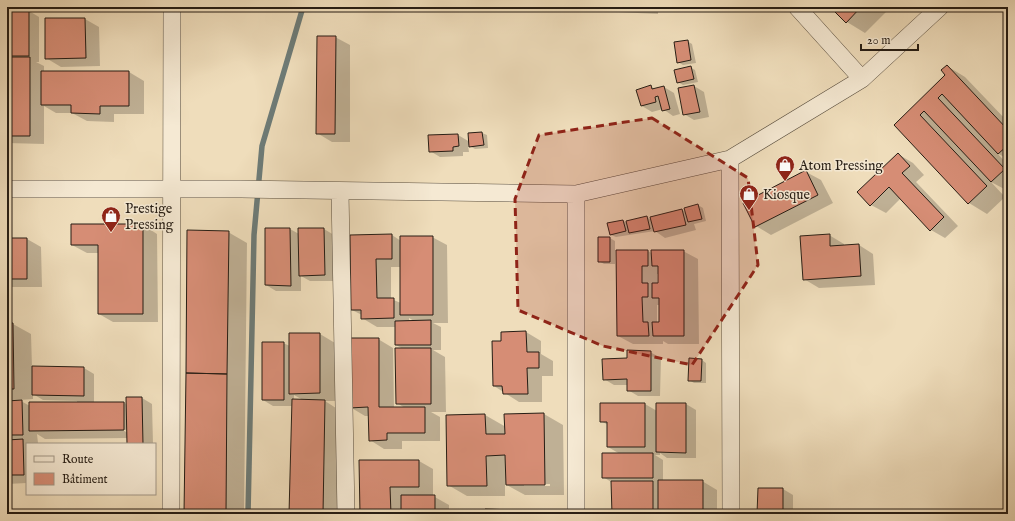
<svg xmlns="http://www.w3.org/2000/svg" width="1015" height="521" viewBox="0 0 1015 521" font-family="'IM FELL English',serif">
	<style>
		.shadow { fill: #0003; fill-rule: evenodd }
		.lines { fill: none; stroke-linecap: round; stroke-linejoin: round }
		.stream { stroke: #6d7b77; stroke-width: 5.5 }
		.building { fill: #d68d75; stroke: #261d14 }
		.minor-casing { stroke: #584d3e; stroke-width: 18 }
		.minor { stroke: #f5e9d3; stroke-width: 17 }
		.marked { fill: #8f2418; fill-opacity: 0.2; stroke: #8f2418; stroke-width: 3; stroke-dasharray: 8 5; stroke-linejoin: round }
		.labels { text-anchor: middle; stroke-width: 3; stroke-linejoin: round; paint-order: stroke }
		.poi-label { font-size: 14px; fill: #261d14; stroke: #f5e9d3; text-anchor: start }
	</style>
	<rect width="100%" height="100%" fill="#efddbb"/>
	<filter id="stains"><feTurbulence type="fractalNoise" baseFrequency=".005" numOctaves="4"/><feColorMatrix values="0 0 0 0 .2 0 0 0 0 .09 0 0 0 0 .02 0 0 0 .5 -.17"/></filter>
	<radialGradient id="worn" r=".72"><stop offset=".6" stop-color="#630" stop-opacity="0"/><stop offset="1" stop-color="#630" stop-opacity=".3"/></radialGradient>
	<path class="shadow" d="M608 7H658V14L617 12Z
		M832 7H891L865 33 847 22Z
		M7 11H29L39 17V62H36L44 66V72H129L144 81V114H114V122L87 121 72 113H56L44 106V144L7 143Z
		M85 19 99 27 100 66 61 67 46 58Z
		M335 37 350 45V142H332L317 133Z
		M687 41 692 44 696 63 683 65 678 62Z
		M947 66 965 77 1008 122V159L997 153 1008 165V191L991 182 1005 197 987 214 969 203 895 125 947 75Z
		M690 67 695 70 698 82 683 85 678 82Z
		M694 86 704 92 709 117 694 120 684 114Z
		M651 87 656 89 664 87 674 93 680 114 673 116 663 109 652 112 642 106Z
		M482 133 487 135 488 148 475 149 468 145 469 152H463V156L440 157 430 151 429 136 458 135 470 142Z
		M898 154 913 163 924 175 916 182 958 226 945 238 931 230 901 198 886 213 871 205Z
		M806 172 821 180 833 203 771 235 756 226Z
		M698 205 703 208 706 221 694 224 696 230 665 238 655 231 616 237 611 235 609 224 623 221 628 223 646 217 652 220 682 210 686 212Z
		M143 225 157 234 158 322H113L99 314V253H87L72 245Z
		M266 229H290L299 234V229H324L334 235 335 281H310L301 276V291H276L266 285Z
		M228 232 247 243 244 514H185Z
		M392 235 401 241 432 237 447 245 448 323H433L441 327V350H433L445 357 446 412H431L440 417V441H402V449H384L370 440 369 416H365L350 407 378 339 393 348 394 408H405L397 403 403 349 396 345V327H377L362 318V315L352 310 351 236ZM391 267H401V303L391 299ZM409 318 414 321 409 322Z
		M829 235 844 244V246L859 245 873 254 875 285 819 288 804 279Z
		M599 238H610L615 241V264H604L599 261Z
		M7 239H27L41 247 42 287H7Z
		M617 251H648L653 254 683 251 698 259 699 344H668L663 341V344H633L618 336ZM657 274H659V284H657ZM657 305H660V323H657Z
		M7 324H13L31 334 32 367 84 368 94 374V403L124 402 127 405V398H142L152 404 153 444H128V438L45 439 37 434 38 443 27 444V483L7 484ZM33 394 43 400 77 401V403L30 406 19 400 33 399ZM120 427 128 431V433L119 428Z
		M526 332 541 341V354L553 361V376H542V402H519L494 386Z
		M320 334 335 343V401H325L339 410 337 514H290L292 406H273L263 400 283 343 290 346ZM294 395 303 400H294Z
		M650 352 661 358 660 396H638L628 390V385H614L604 379Z
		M702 360 706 363V383H694L689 380Z
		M601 404H645L657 411V404H686L696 410V458H667L660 453V455H655L663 460V481H702L717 490V514H613V483L603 477 620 454 608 447V425L601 421Z
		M544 414 563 425 564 495H525L505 484V496H467L448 485 447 416 485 415 506 427ZM524 484H550V486H524Z
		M360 461H419L433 469V496L449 505V514H361Z
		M759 489H783L793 495V514H758Z"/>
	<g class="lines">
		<path class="stream" d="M248 514 254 235 262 146 303 7"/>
	</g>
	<path class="building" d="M830 7H861L846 23Z
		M7 10H29V56H7Z
		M45 18H85L86 58 45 59Z
		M317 36H336L335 134H316Z
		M688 40 691 60 677 63 674 42Z
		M7 57H30V136H7Z
		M947 65 1008 130V145L998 154 942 94 938 98 1005 169 991 182 924 111 920 115 987 186 968 204 894 125 945 75 941 70Z
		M691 66 694 79 677 83 674 70Z
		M41 71H129V106H100V114L71 113V105H41Z
		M651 85 652 89 664 86 670 109 662 111 658 96 655 97 656 102 641 106 636 90Z
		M694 85 700 112 683 115 678 88Z
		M482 132 484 145 469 147 468 133Z
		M458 134 459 146 453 147V151L429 152 428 135Z
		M898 153 910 166 902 173 944 217 930 231 889 187 870 206 857 192Z
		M806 170 818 195 755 227 743 203Z
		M698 204 702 219 688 222 684 208Z
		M682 209 686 225 654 232 650 217Z
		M647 216 650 229 629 233 626 221Z
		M623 220 626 231 610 235 607 223Z
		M71 224H143V314H98V245H71Z
		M265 228H290L291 286 265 285Z
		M298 228H324L325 275 299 276Z
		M187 230 229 231 227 374 186 373Z
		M392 234V259H376L377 298H394V318L361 319V310H351L350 235Z
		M830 234V246L859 244 861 276 803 280 800 236Z
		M400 236H433V315H400Z
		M598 237H610V262H598Z
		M7 238H27V279H7Z
		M616 250H648V266H642V283H648V297H642L643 322H648L649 336H617Z
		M651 250H684V336H653L652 322H659V298H652V283H658V266H652Z
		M431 320V345H395V321Z
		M7 323H13L14 389H7Z
		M526 331 527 352H539V368H527L528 394H503L502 386H493L492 341H501V332Z
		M289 333H320V393L289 394Z
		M349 338H379V407H425V433H387V440L369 441 368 407 349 408Z
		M262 342H284V400H262Z
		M395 348H431V404H396Z
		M627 350 651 351V391H627V379L603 380 602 359 627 358Z
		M689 358 702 359 701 381H688Z
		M32 366 84 367V396L32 395Z
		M186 373 227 374 226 514H184Z
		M126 397H142L143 444H127Z
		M292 399 325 400 323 514H289Z
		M22 400 23 435H7V401Z
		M29 402H124V430L29 431Z
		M600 403H645V447H607V422H600Z
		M656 403H686V453L656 452Z
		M544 413 545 485H506L505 455 486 456 487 486H447L446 415 485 414 486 434H505L504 414Z
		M23 439 24 475H7V440Z
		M602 453H653V478H602Z
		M359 460H419V487H390L391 514H360Z
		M658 480H703V514H658Z
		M611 481H653V514H612Z
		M758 488H783V514H757Z
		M401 495H435V514H401Z
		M485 509 515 510V514H485Z"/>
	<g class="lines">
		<defs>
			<path id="minor" d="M797 7 862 79
				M730 159 731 514
				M7 189H241L576 194 730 159 862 79 940 7
				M340 192 346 514
				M171 514 172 7
				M576 514V194"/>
		</defs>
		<use href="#minor" class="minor-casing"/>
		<use href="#minor" class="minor"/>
	</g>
	<path class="marked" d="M652 118 748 178 758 265 692 365 603 346 518 310 515 199 539 135Z"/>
	<defs>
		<symbol id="shop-pin" viewBox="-11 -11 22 30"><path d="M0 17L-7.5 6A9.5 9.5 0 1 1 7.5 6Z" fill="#8f2418" stroke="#f5e9d3"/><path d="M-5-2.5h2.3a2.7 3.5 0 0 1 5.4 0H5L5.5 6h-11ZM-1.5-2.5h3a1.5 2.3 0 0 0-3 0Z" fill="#fff"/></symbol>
	</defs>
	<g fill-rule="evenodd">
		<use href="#shop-pin" x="774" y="154" width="22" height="30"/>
		<use href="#shop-pin" x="738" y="183" width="22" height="30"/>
		<use href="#shop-pin" x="100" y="205" width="22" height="30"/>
	</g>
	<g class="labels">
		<g class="poi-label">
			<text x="799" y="170">Atom Pressing</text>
			<text x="763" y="199">Kiosque</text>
			<text x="125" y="213">Prestige<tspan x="125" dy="16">Pressing</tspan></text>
		</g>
	</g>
	<rect width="1015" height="521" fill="none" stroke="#efddbb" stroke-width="24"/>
	<rect x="8" y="8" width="999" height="505" fill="none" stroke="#261d14" stroke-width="2"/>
	<rect x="12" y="12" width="991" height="497" fill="none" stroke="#261d14"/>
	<rect x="26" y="443" width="130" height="52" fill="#f5e9d3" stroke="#a29787"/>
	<rect x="34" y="456" width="20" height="6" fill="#f5e9d3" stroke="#a29787"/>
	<text x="62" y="463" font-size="12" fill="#261d14">Route</text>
	<rect x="34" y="473" width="20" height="12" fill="#d68d75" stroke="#a29787"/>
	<text x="62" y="483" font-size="12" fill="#261d14">Bâtiment</text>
	<path d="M861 44v6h57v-6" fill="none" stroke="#261d14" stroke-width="2"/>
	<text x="867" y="44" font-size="12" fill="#261d14" stroke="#f5e9d3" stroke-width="3" paint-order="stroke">20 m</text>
	<rect width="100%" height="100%" filter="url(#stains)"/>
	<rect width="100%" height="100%" fill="url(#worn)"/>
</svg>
